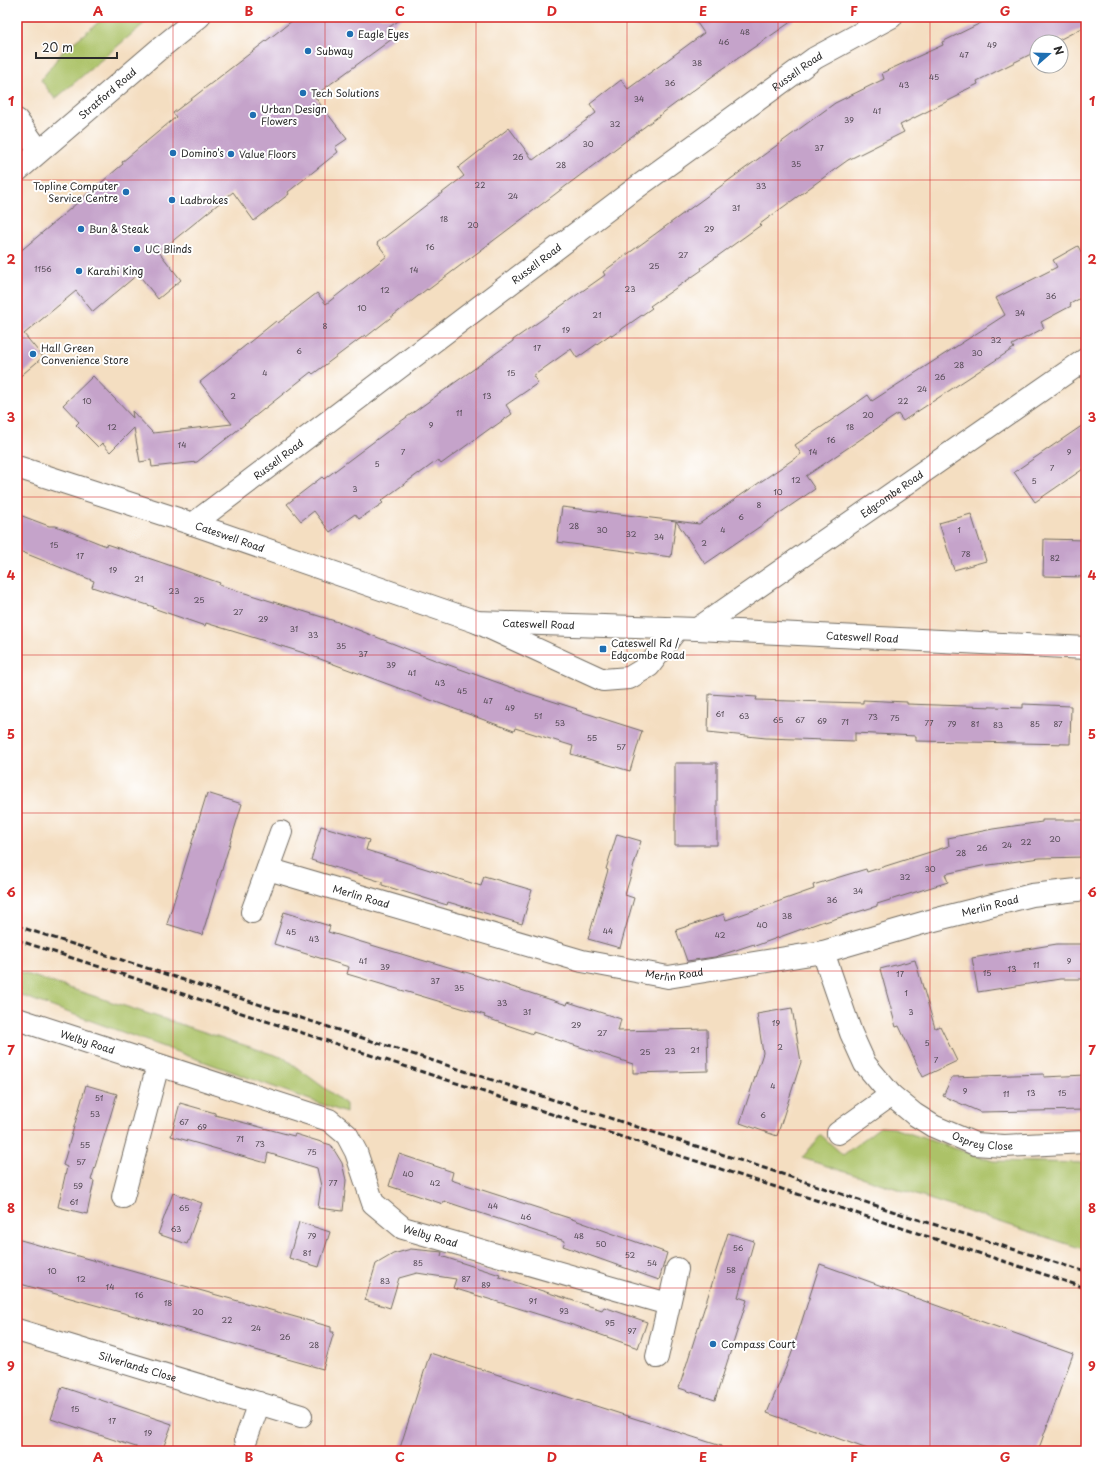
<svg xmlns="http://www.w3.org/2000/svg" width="1103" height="1468" viewBox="0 0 1103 1468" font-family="'Playpen Sans',sans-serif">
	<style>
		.green { fill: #acc267; stroke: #6c7649 }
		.building { fill: #c5a3ca }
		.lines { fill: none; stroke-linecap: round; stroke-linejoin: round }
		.minor-casing { stroke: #716a60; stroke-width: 24 }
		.tertiary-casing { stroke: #716a60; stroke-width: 24 }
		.trunk-casing { stroke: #716a60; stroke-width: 24 }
		.minor { stroke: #fff; stroke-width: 22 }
		.tertiary { stroke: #fff; stroke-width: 22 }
		.trunk { stroke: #fff; stroke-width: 22 }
		.rail { stroke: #2b2b2b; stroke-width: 3; stroke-dasharray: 6 3; stroke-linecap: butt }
		.grid { fill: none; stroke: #d62828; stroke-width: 1; stroke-opacity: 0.55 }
		.poi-dot { fill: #1f6fb2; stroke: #fff; stroke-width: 1.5 }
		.labels { text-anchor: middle; stroke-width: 4; stroke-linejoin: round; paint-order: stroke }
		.number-label { font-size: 8px; fill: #524953 }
		.poi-label { font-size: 10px; fill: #2b2b2b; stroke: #fff; text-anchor: start }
		.street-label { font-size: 10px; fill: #2b2b2b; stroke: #fff }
		.neatline { fill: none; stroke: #d62828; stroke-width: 1.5 }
		.grid-label { font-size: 13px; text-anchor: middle; font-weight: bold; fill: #d62828 }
	</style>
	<rect width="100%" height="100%" fill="#fff"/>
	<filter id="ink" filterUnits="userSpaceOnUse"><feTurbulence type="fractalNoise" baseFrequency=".025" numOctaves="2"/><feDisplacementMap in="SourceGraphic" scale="8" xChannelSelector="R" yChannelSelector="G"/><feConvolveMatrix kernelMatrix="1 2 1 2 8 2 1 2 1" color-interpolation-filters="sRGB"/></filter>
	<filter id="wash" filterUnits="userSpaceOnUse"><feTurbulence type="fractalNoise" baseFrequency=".012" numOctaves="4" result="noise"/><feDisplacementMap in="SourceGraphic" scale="16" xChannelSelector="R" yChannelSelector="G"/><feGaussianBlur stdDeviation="0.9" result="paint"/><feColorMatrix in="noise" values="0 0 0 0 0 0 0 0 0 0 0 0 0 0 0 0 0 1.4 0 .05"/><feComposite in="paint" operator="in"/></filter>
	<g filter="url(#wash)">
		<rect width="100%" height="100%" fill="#f4dec1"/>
		<path class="green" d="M105 17H152L55 99 41 80 63 51Z
			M17 971 284 1058 346 1104V1113L17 994Z
			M880 1127 893 1128 993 1161 1086 1163V1250L802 1158 821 1135 843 1155Z
			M305 1446 318 1451H279Z"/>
		<g id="blocks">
			<path class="building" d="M297 17H404L385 30 392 39 314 96 347 139 335 147 338 152 288 192 289 194 254 221 233 192 159 252 181 280 158 299 138 274 93 312 76 291 24 334 43 357 17 379V254L123 164 122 162 176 117 173 113Z
				M693 17H798L721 70 668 109 428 290 427 289 366 337 365 335 313 374 311 372 197 462 152 467 151 460 140 462 134 428 110 452 102 443 98 447 76 425 79 422 63 405 93 376 133 418 132 411 153 433 232 424 200 382 276 321 278 323 317 293 326 304 387 256 377 243 464 176 458 168 509 128 533 160 596 113 590 104 621 80 628 89 704 33Z
				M993 17H1086V26L1055 42H1037V51L977 81 978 84 959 93 960 95 900 125 904 132 848 160 823 178 760 224 761 225 701 268 702 270 650 306 652 308 612 336 611 334 577 358 571 349 533 376 538 383 506 405 512 414 492 428V427L441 464 438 460 419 474V473L381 501 383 503 359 519 355 514 330 532 314 511 301 521 287 504 322 477 324 479 400 422 513 341V340L605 275 603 272 835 103 884 79 882 73 943 45 942 42Z
				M1078 246 1086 261V295L1070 304 1071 306 1041 322 1044 328 1012 345 1014 348 903 421 898 414 806 476 815 489 705 564 676 521 699 524 801 454 795 445 826 424 868 395 872 401 1005 315 996 298 1057 267 1053 260Z
				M1086 423V467L1035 502 1014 472Z
				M562 507 676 521 671 557 557 542Z
				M17 514 49 526H56L106 546V544L160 562 220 583 219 585 338 622 435 660 527 693 577 709 576 710 642 731 630 771 571 754 573 746 515 728 514 731 304 653 206 623 205 626 153 608 154 607 92 587 94 581 17 550Z
				M971 514 986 561 954 570 939 523Z
				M1044 539 1086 540V577L1043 576Z
				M709 694 757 697 756 700 863 703V700L907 702V704L1023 708V704L1071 706 1070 744 916 741V736L855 733V741L766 738 708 732Z
				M675 763H717V845H675Z
				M207 793 242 804 202 935 167 924Z
				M1042 820H1086V857L1040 858 982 866 945 874 948 882 877 904V906L825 922 824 921 755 946 754 944 715 957 687 961 676 930 724 914 726 920 814 889 813 885 866 869 867 872 949 846 948 838 993 829 1042 822Z
				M321 826 369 840 366 850 481 886 484 876 532 890 522 924 448 902 447 905 382 885V882L311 860Z
				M617 834 641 841 625 895 634 898 620 948 588 939 608 870 606 869Z
				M284 912 330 926 328 932 428 962V961L472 974 567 1005 568 1002 621 1019 618 1031 707 1029 708 1071 633 1073V1064L533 1032V1034L484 1017 485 1015 347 974 349 967 274 944Z
				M1057 944H1086V979H1060L978 992 972 958Z
				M915 960 935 1028 940 1026 957 1061 923 1077 899 1026 896 1027 880 969Z
				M792 1008 801 1062 777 1136 740 1123 763 1053 757 1014Z
				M1044 1074V1077L1086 1075V1110L980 1112 943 1096 952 1077Z
				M86 1085 117 1094 91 1180 94 1181 87 1214 58 1207 67 1167 63 1165Z
				M180 1103 215 1113V1115L294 1136 295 1134 331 1145 342 1163 346 1180 343 1211 318 1208 321 1186 317 1168 268 1153 266 1163 171 1136Z
				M399 1154 453 1172 451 1180 572 1219 667 1253 659 1280 563 1246 565 1241 444 1201 443 1204 389 1186Z
				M173 1193 202 1203 187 1244 158 1234Z
				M299 1222 330 1232 319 1267 289 1258Z
				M728 1233 754 1241 738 1297 747 1300 715 1400 679 1388Z
				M17 1239 331 1327V1332H334L323 1369 17 1283Z
				M411 1249 442 1252 441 1256 500 1275 499 1277 602 1310 604 1307 647 1322 638 1348 576 1326 453 1288 456 1279 417 1273 399 1278 390 1308 365 1300 376 1264 393 1254Z
				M820 1264 1073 1354 1038 1451H873L767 1413 791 1355Z
				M430 1353 721 1446V1451H399Z
				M62 1387 172 1424 162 1451H148L51 1419Z"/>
		</g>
	</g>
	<g filter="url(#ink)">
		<use href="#blocks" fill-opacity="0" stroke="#716a60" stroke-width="1"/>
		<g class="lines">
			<defs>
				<g id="minor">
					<path d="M17 120 39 151"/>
					<path id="s1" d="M193 524 640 185 815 58 891 17"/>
					<path d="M477 622 603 680 629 678 649 666 677 629"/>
					<path id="s2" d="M697 629 1086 359"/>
					<path id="s3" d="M268 869 582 961 668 977 823 952 926 922 1032 895 1086 889"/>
					<path d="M252 912 281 832"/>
					<path id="s4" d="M823 952 851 1033 865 1064 891 1095 914 1114 933 1126 975 1144 1004 1146 1086 1142"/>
					<path id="s5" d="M17 1019 329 1120 347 1135 356 1152 373 1203 403 1228 668 1304"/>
					<path d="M838 1133 891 1095"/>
					<path d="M123 1197 158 1065"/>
					<path id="s6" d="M17 1330 301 1416"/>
					<path d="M657 1357 677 1269"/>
					<path d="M246 1439 259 1403"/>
				</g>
				<g id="tertiary">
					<path id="s7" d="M17 467 193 524 477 622 697 629 1086 648"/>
				</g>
				<g id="trunk">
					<path id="s8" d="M17 171 158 50 199 17"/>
				</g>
			</defs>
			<use href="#minor" class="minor-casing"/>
			<use href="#tertiary" class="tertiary-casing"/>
			<use href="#trunk" class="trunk-casing"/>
			<use href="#minor" class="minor"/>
			<use href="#tertiary" class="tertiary"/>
			<use href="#trunk" class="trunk"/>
			<path class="rail" d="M17 926 764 1168 904 1215 1086 1272
				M17 940 1086 1288"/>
		</g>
	</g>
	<path class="grid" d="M173 17V1451M325 17V1451M476 17V1451M627 17V1451M778 17V1451M930 17V1451M17 180H1086M17 338H1086M17 497H1086M17 655H1086M17 813H1086M17 971H1086M17 1130H1086M17 1288H1086"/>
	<g class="poi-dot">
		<circle cx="350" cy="34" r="4"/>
		<circle cx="308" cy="51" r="4"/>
		<circle cx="303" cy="93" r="4"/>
		<circle cx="253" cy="115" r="4"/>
		<circle cx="173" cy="153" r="4"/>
		<circle cx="231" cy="154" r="4"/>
		<circle cx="126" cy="192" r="4"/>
		<circle cx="172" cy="200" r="4"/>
		<circle cx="81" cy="229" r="4"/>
		<circle cx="137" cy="249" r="4"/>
		<circle cx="79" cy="271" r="4"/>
		<circle cx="33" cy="354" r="4"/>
		<rect x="599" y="645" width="8" height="8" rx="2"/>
		<circle cx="713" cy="1344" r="4"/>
	</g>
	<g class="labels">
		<g class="number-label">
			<text x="745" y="35">48</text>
			<text x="724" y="45">46</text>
			<text x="992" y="48">49</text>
			<text x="964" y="58">47</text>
			<text x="697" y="66">38</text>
			<text x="934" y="80">45</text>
			<text x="670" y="86">36</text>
			<text x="904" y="88">43</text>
			<text x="639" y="102">34</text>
			<text x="877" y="114">41</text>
			<text x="849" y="123">39</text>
			<text x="615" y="127">32</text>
			<text x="588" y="147">30</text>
			<text x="819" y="151">37</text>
			<text x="518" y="160">26</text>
			<text x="796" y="167">35</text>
			<text x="561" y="168">28</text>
			<text x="480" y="188">22</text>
			<text x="761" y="189">33</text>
			<text x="513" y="199">24</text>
			<text x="736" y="211">31</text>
			<text x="444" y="222">18</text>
			<text x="473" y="228">20</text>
			<text x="709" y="232">29</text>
			<text x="430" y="250">16</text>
			<text x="683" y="258">27</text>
			<text x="654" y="269">25</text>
			<text x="43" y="272">1156</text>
			<text x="414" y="273">14</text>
			<text x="630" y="292">23</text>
			<text x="385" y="293">12</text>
			<text x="1051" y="299">36</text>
			<text x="362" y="311">10</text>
			<text x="1020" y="316">34</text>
			<text x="597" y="318">21</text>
			<text x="325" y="329">8</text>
			<text x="566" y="333">19</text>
			<text x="996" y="343">32</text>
			<text x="537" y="351">17</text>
			<text x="299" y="354">6</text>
			<text x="977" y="356">30</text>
			<text x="959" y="368">28</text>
			<text x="265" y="376">4</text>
			<text x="511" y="376">15</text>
			<text x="940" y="380">26</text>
			<text x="922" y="392">24</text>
			<text x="233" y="399">2</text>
			<text x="487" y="399">13</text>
			<text x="87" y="404">10</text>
			<text x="903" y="404">22</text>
			<text x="459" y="416">11</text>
			<text x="868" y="418">20</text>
			<text x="431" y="428">9</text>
			<text x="112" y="430">12</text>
			<text x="850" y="430">18</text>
			<text x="831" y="443">16</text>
			<text x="182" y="448">14</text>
			<text x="403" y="455">7</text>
			<text x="813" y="455">14</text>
			<text x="1069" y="455">9</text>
			<text x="377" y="467">5</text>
			<text x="1052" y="471">7</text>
			<text x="796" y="483">12</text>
			<text x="1034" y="484">5</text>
			<text x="355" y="492">3</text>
			<text x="778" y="495">10</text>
			<text x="759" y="508">8</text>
			<text x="741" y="520">6</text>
			<text x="574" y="529">28</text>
			<text x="602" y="533">30</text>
			<text x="723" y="533">4</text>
			<text x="959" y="533">1</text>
			<text x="631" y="537">32</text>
			<text x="659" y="540">34</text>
			<text x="704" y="546">2</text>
			<text x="54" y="548">15</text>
			<text x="966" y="557">78</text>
			<text x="80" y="559">17</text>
			<text x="1055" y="561">82</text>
			<text x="113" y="573">19</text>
			<text x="139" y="582">21</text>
			<text x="174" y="594">23</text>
			<text x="199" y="603">25</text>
			<text x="238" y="615">27</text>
			<text x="263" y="622">29</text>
			<text x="294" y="632">31</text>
			<text x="313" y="638">33</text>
			<text x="341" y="649">35</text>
			<text x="363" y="657">37</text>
			<text x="391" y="668">39</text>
			<text x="412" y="676">41</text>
			<text x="440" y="686">43</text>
			<text x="462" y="694">45</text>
			<text x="488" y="704">47</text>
			<text x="510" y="711">49</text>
			<text x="720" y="717">61</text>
			<text x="538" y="719">51</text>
			<text x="744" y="719">63</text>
			<text x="873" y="720">73</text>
			<text x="895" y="721">75</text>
			<text x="778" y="723">65</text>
			<text x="800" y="723">67</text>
			<text x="822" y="724">69</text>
			<text x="845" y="725">71</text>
			<text x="560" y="726">53</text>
			<text x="929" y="726">77</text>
			<text x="952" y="727">79</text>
			<text x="975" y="727">81</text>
			<text x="1035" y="727">85</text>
			<text x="1058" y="727">87</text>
			<text x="998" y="728">83</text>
			<text x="592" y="741">55</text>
			<text x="621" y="750">57</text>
			<text x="1055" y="842">20</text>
			<text x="1026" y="845">22</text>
			<text x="1007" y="848">24</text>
			<text x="982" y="851">26</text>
			<text x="961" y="856">28</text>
			<text x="930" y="872">30</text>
			<text x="905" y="880">32</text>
			<text x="858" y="894">34</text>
			<text x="832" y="903">36</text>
			<text x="787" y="919">38</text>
			<text x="762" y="928">40</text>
			<text x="608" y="934">44</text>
			<text x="291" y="935">45</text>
			<text x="720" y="938">42</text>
			<text x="314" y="942">43</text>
			<text x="363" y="964">41</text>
			<text x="1069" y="964">9</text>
			<text x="1036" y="968">11</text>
			<text x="385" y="970">39</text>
			<text x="1012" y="972">13</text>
			<text x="987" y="976">15</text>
			<text x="900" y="977">17</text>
			<text x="435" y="984">37</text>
			<text x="459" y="991">35</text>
			<text x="906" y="996">1</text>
			<text x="502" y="1006">33</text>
			<text x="527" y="1015">31</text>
			<text x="911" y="1015">3</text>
			<text x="776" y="1026">19</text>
			<text x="576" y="1028">29</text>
			<text x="602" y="1036">27</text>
			<text x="927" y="1046">5</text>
			<text x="780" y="1050">2</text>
			<text x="695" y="1053">21</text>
			<text x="670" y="1054">23</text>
			<text x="645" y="1055">25</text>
			<text x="936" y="1063">7</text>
			<text x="773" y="1089">4</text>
			<text x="965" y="1094">9</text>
			<text x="1031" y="1096">13</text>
			<text x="1062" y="1096">15</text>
			<text x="1006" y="1097">11</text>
			<text x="99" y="1101">51</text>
			<text x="95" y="1117">53</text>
			<text x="763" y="1118">6</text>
			<text x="184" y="1125">67</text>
			<text x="202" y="1130">69</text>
			<text x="240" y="1142">71</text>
			<text x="260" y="1147">73</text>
			<text x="85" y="1148">55</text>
			<text x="312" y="1155">75</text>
			<text x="81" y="1165">57</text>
			<text x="408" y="1177">40</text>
			<text x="333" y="1186">77</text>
			<text x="435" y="1186">42</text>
			<text x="78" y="1189">59</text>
			<text x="74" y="1205">61</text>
			<text x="493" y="1209">44</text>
			<text x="184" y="1211">65</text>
			<text x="526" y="1220">46</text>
			<text x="176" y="1232">63</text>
			<text x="312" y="1239">79</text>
			<text x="579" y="1239">48</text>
			<text x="601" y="1247">50</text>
			<text x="738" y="1251">56</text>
			<text x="307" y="1256">81</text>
			<text x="630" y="1258">52</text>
			<text x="418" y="1266">85</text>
			<text x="652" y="1266">54</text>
			<text x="731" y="1273">58</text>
			<text x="52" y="1274">10</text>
			<text x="81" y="1282">12</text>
			<text x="466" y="1282">87</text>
			<text x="385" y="1284">83</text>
			<text x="486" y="1288">89</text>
			<text x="110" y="1290">14</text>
			<text x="139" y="1298">16</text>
			<text x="533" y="1304">91</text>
			<text x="168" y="1306">18</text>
			<text x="564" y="1314">93</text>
			<text x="198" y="1315">20</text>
			<text x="227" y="1323">22</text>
			<text x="610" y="1326">95</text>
			<text x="256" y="1331">24</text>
			<text x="632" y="1334">97</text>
			<text x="285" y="1340">26</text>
			<text x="314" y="1348">28</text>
			<text x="75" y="1412">15</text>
			<text x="112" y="1424">17</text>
			<text x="148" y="1436">19</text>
		</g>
		<g class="poi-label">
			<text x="358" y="38">Eagle Eyes</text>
			<text x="316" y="55">Subway</text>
			<text x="311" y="97">Tech Solutions</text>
			<text x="261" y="113">Urban Design<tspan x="261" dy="12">Flowers</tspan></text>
			<text x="181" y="157">Domino's</text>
			<text x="239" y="158">Value Floors</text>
			<text x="118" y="190" text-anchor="end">Topline Computer<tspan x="118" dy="12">Service Centre</tspan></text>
			<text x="180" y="204">Ladbrokes</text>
			<text x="89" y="233">Bun &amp; Steak</text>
			<text x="145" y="253">UC Blinds</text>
			<text x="87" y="275">Karahi King</text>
			<text x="41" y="352">Hall Green<tspan x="41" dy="12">Convenience Store</tspan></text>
			<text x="611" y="647">Cateswell Rd /<tspan x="611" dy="12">Edgcombe Road</tspan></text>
			<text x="721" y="1348">Compass Court</text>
		</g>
		<g class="street-label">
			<text dy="4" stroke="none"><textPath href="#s1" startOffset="755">Russell Road</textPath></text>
			<text dy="4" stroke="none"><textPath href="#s8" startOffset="119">Stratford Road</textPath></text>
			<text dy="4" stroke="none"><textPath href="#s1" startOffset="431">Russell Road</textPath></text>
			<text dy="4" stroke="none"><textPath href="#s1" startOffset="107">Russell Road</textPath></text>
			<text dy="4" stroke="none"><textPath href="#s2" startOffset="237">Edgcombe Road</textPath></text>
			<text dy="4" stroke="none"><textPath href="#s7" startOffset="224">Cateswell Road</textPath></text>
			<text dy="4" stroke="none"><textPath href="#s7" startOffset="547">Cateswell Road</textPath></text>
			<text dy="4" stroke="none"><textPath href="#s7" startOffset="871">Cateswell Road</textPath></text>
			<text dy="4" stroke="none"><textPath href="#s3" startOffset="97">Merlin Road</textPath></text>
			<text dy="4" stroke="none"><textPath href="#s3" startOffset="745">Merlin Road</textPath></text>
			<text dy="4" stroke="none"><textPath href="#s3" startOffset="421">Merlin Road</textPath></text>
			<text dy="4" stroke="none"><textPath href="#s5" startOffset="74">Welby Road</textPath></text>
			<text dy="4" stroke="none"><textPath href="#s4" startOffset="265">Osprey Close</textPath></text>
			<text dy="4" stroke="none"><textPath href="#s5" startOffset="492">Welby Road</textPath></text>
			<text dy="4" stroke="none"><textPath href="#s6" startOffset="126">Silverlands Close</textPath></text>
		</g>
	</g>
	<rect width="1103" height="1468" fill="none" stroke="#fff" stroke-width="44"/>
	<g transform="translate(1049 54) rotate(70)"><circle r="19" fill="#ffffff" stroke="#aaaaaa"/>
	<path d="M0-3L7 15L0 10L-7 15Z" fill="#1f6fb2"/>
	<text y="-6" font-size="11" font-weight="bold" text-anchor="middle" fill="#2b2b2b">N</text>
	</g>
	<path d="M36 52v6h81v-6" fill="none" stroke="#2b2b2b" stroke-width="2"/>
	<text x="42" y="52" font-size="12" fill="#2b2b2b" stroke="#ffffff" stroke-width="3" paint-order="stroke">20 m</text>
	<rect x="22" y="22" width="1059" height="1424" class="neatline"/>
	<g class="grid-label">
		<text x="98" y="16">A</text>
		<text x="249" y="16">B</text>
		<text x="400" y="16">C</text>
		<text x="552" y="16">D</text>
		<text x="703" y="16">E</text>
		<text x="854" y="16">F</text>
		<text x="1005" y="16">G</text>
		<text x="11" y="106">1</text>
		<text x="1092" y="106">1</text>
		<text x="11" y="264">2</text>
		<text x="1092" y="264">2</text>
		<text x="11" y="422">3</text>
		<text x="1092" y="422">3</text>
		<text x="11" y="580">4</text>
		<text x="1092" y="580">4</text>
		<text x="11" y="739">5</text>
		<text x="1092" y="739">5</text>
		<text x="11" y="897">6</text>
		<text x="1092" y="897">6</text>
		<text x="11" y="1055">7</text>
		<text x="1092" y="1055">7</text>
		<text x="11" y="1213">8</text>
		<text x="1092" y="1213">8</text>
		<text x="11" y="1371">9</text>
		<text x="1092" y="1371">9</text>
		<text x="98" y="1462">A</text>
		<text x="249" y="1462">B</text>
		<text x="400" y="1462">C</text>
		<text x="552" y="1462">D</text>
		<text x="703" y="1462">E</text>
		<text x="854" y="1462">F</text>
		<text x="1005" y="1462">G</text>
	</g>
</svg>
